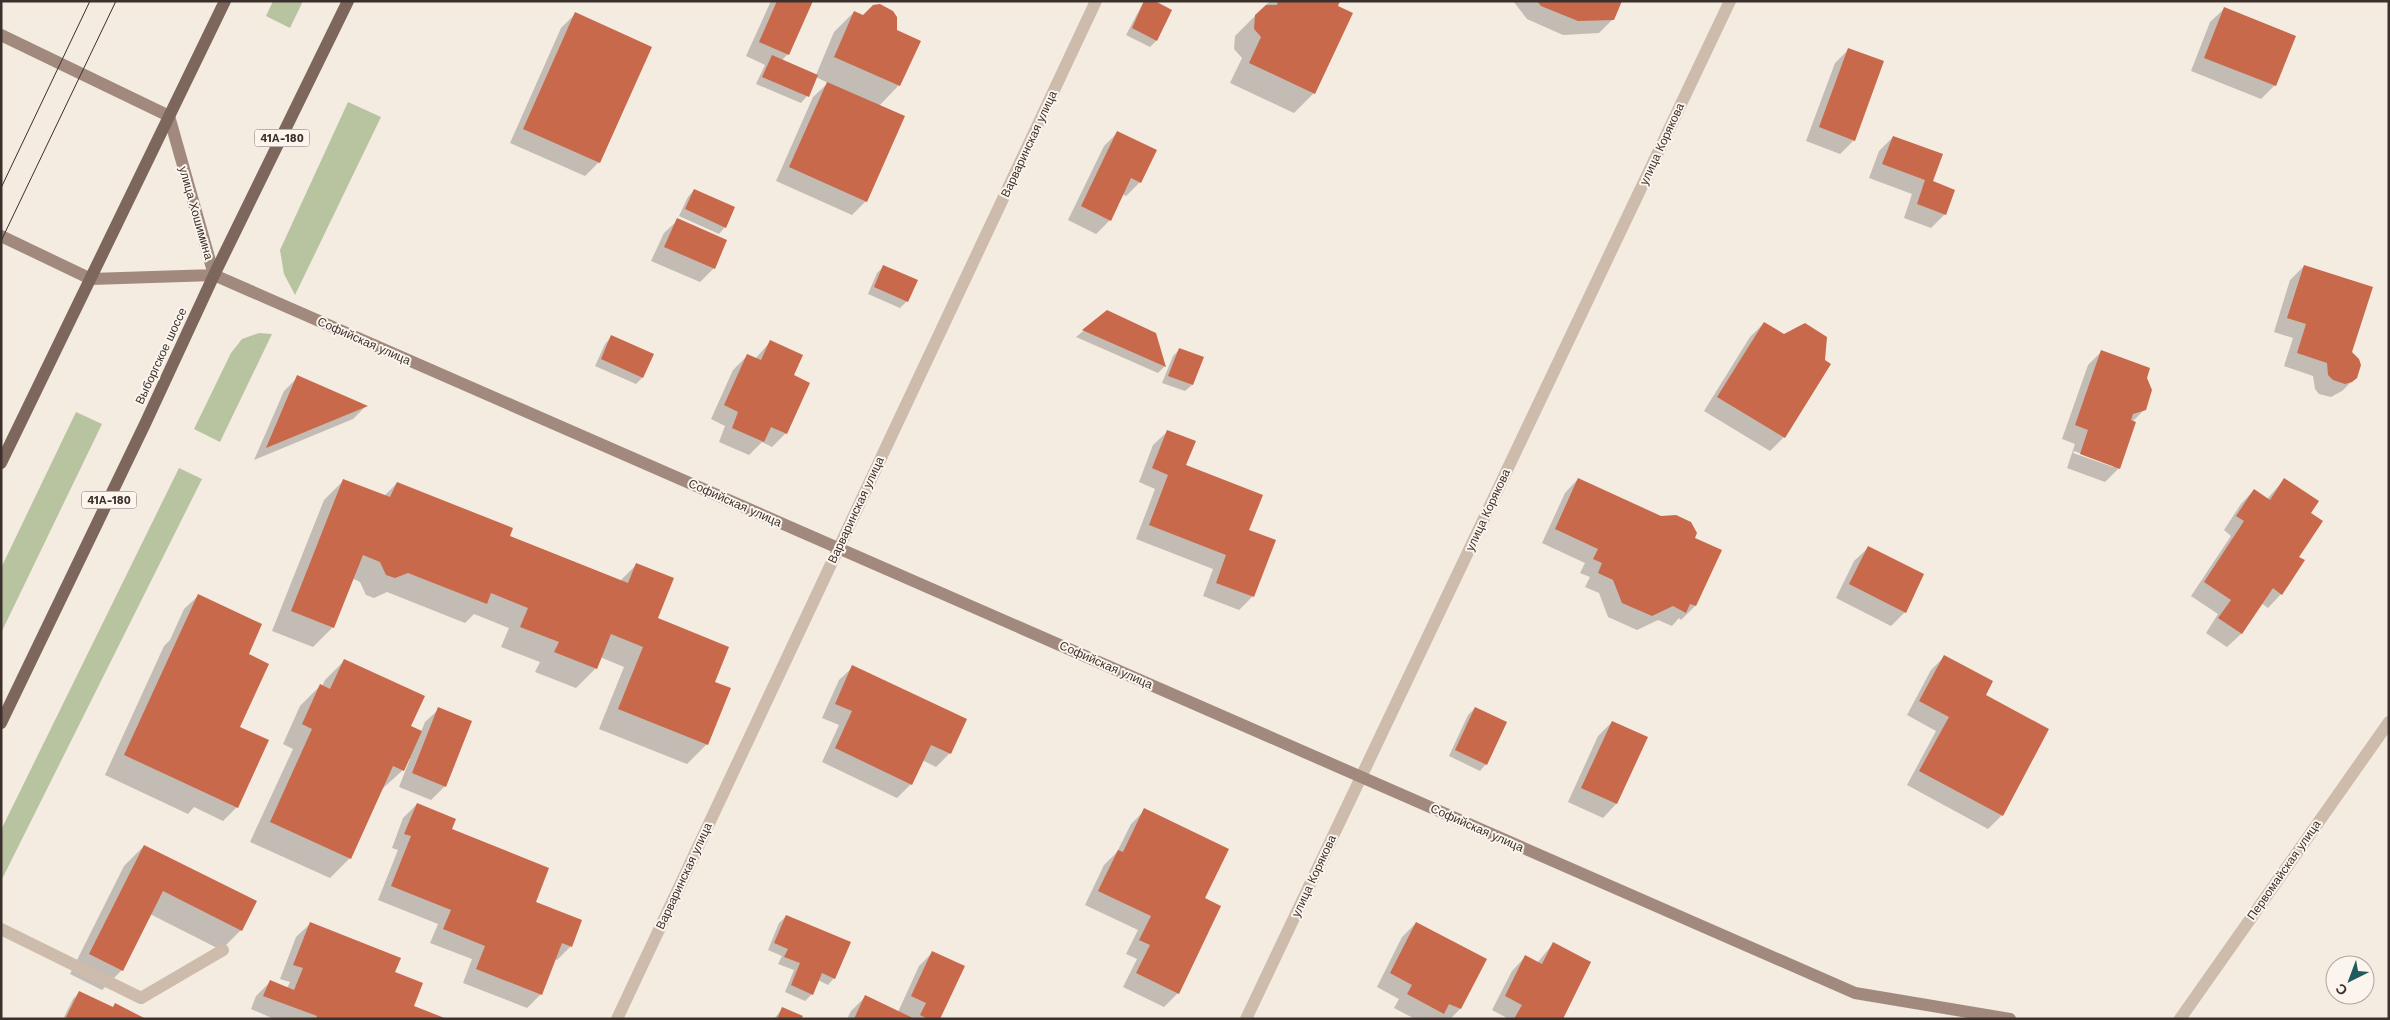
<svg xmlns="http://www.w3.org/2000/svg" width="2390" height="1020" viewBox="0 0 2390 1020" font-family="'Work Sans',sans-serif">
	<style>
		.green { fill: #b8c4a0 }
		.shadow { fill: #0003; fill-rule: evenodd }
		.building { fill: #c8694b }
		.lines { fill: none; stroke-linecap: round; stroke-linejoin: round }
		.lane { stroke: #cdbbac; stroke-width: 12 }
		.street { stroke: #cdbbac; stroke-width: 12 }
		.secondary { stroke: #a18a7d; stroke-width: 12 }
		.primary { stroke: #7d675c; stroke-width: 12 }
		.tram { stroke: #3b302b; stroke-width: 1 }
		.labels { text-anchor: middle; stroke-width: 4; stroke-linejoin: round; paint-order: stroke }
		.shield { fill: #fbf5ee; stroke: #756b66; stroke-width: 1 }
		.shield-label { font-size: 11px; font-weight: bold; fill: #3b302b }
		.street-label { font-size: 12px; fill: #3b302b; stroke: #fbf5ee }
	</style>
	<rect width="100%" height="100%" fill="#f4ebe1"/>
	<path class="green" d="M273 1H303L290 28 266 16Z
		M348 102 381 117 295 295 284 274 280 250Z
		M259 333 272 334 220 442 194 429 231 353 242 339Z
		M76 412 102 424 1 633V568Z
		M179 468 202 479 1 881V830Z"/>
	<path class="shadow" d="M771 1 811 2 787 55 782 60 816 75 834 32 854 12 863 16 873 7 887 8 896 17 899 85 879 106 866 201 852 215 776 181 813 97 828 83 816 77 807 96 801 103 756 84 765 65 746 56Z
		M1144 1H1152L1156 41 1150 47 1126 35Z
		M1270 1H1339L1314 93 1294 113 1230 83 1242 58 1234 49 1235 36Z
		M1513 1H1621L1613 19 1599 33 1563 35 1527 19Z
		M2224 9 2294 37 2275 85 2261 99 2191 71 2210 22Z
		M575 14 599 162 585 176 510 143 561 28Z
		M1849 49 1854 140 1840 154 1806 141 1835 63Z
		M1118 132 1140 182 1126 196 1122 194 1110 220 1096 234 1068 220 1104 146Z
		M1893 137 1932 182 1945 214 1931 228 1904 218 1912 194 1869 178 1879 151Z
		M694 190 725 227 719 234 679 216 688 197Z
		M678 220 714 268 700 282 651 261 664 233Z
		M884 266 907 301 900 308 868 294 877 273Z
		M2304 266 2351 352 2356 377 2342 391 2331 397 2319 394 2315 389 2313 376 2284 366 2293 338 2274 332 2290 280Z
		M1107 311 1165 366 1158 373 1076 337Z
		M1764 323 1829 364 1784 437 1770 451 1704 411 1750 337Z
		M611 337 642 378 636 384 595 366 605 344Z
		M770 342 792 376 786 433 772 447 762 442 749 455 719 442 725 426 711 419 733 370 747 356 755 359Z
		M1180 349 1192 385 1185 391 1162 383 1173 356Z
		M2101 352 2145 378V409L2132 422 2119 468 2105 482 2067 468 2075 444 2062 439 2088 365ZM2074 451 2113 465V467L2073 453Z
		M298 377 366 406 353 419 254 460 284 391Z
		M1167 432 1185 466 1247 531 1274 541 1252 597 1239 610 1203 596 1213 569 1136 539 1155 489 1139 482 1153 445Z
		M1578 479 1695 606 1681 620 1679 618 1672 626 1658 620 1637 630 1608 617 1599 593 1585 587 1590 577 1580 573 1585 563 1542 543 1565 493Z
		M344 480 384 496 397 483 508 536 620 581 637 564 656 619 714 682 707 744 687 764 599 729 624 667 600 657 596 668 576 688 535 672 540 662 501 647 509 628 474 614 465 623 387 592 374 598 366 595 360 582 352 578 333 627 313 647 272 631 324 500Z
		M2284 480 2298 557 2281 594 2268 608 2261 603 2241 634 2227 647 2206 633 2218 614 2191 596 2231 536 2224 530 2241 504 2254 490 2267 499Z
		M1868 548 1905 612 1891 626 1836 598 1854 561Z
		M198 596 248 653 236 732 237 807 223 821 194 807 188 814 105 775 164 646 170 640 184 609Z
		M1945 656 1984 695 2047 729 2002 815 1988 829 1907 785 1936 731 1907 715 1931 670Z
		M345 660 410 727 421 732 425 722 439 709 445 786 431 800 399 787 410 759H408L403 770 381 790 350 858 330 878 250 842 293 749 283 744 300 706 320 686H322L325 680Z
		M853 667 950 753 936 767 922 760 911 784 897 798 822 762 839 725 822 718 839 680Z
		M1475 708 1486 764 1480 771 1449 756 1468 715Z
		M1612 722 1616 804 1603 818 1568 802 1598 736Z
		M417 804 534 903 571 946 557 960 555 959 541 994 527 1008 463 983 472 959 430 943 438 924 378 900 398 850 392 848 403 818Z
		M1145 810 1204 898 1178 993 1164 1007 1123 987 1137 959 1126 954 1138 930 1085 905 1104 865 1117 852 1131 824Z
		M144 846 241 930 221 950 150 914 122 970 102 990 70 974 124 866Z
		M786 916 834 978 828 985 818 980 812 994 805 1001 785 992 794 970 778 964 782 956 768 950 779 923Z
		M1416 923 1460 1009 1450 1019H1415L1394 1008 1399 999 1377 987 1402 937Z
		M310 924 394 973 413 1006 444 1019H274L251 1009 256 996 270 982 287 988 290 982 280 979 296 937Z
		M1553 944 1561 1019H1509L1492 1010 1512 971 1525 957 1537 963Z
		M933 952 939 1019H847L851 1011 865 997 898 1012 919 966Z
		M80 992 112 1008 115 1005 143 1019H63L73 999Z
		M782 1009 800 1019H774Z"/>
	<path class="building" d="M777 1H813L789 55 759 42Z
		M1144 1H1155L1172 10 1157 41 1132 28Z
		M1278 1H1340L1338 6 1353 13 1315 94 1249 63 1261 37 1254 29 1255 15 1266 5H1277Z
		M1537 1H1622L1614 20 1578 21 1541 6Z
		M880 4 893 11 897 17V30L921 41 900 86 834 57 854 11 863 15 873 5Z
		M2224 7 2296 36 2276 86 2204 58Z
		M575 12 652 47 600 163 523 129Z
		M1848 48 1884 61 1855 141 1819 127Z
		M772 55 818 75 809 97 762 77Z
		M827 82 905 116 867 202 789 167Z
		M1117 131 1157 150 1141 183 1131 178 1111 221 1081 206Z
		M1893 136 1943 154 1933 181 1955 190 1946 215 1917 204 1925 180 1882 164Z
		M694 189 735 207 726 228 685 209Z
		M677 218 727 240 715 269 664 247Z
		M883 265 918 280 908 302 874 287Z
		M2304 265 2373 287 2352 352 2359 359 2361 365 2357 378 2352 382 2345 384 2333 380 2328 375 2327 363 2297 353 2306 324 2287 318Z
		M1107 310 1156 333 1166 367 1082 330Z
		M1764 322 1784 334 1805 323 1827 337 1825 360 1831 364 1785 438 1717 397Z
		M611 335 654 354 643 378 601 359Z
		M770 340 803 355 794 375 810 383 787 434 771 427 764 442 732 428 738 412 724 405 747 354 761 360Z
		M1179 348 1204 357 1193 385 1168 376Z
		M2101 350 2150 368 2147 378 2152 390 2146 410 2133 414 2131 420 2136 422 2120 469 2080 454 2088 430 2075 425Z
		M297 375 368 406 266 448Z
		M1167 430 1196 441 1186 465 1263 495 1249 530 1276 540 1254 597 1216 583 1226 555 1149 525 1168 475 1152 468Z
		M1578 478 1661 516 1676 515 1691 522 1697 533 1695 538 1722 550 1696 606 1690 604 1686 613 1673 606 1652 616 1622 603 1613 580 1598 573 1602 563 1593 559 1598 549 1555 529Z
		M2284 478 2319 501 2311 513 2323 521 2299 557 2305 560 2282 595 2273 588 2242 634 2218 618 2231 600 2204 582 2244 521 2236 516 2254 489 2270 500Z
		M343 479 390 497 397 482 513 528 510 536 628 583 636 563 674 578 658 618 729 647 715 682 731 688 708 745 618 709 643 647 611 634 597 669 554 652 559 642 520 627 528 608 491 593 487 604 408 573 395 578 386 575 380 562 363 555 334 628 291 611Z
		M1868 546 1924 574 1906 613 1849 584Z
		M198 594 262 624 249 654 269 664 240 727 269 740 238 808 124 755Z
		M1944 655 1993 681 1986 695 2049 729 2003 816 1919 771 1949 717 1919 701Z
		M344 659 425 696 411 726 422 731 404 771 393 766 351 859 270 822 312 729 302 724 320 684 330 689Z
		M852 665 967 719 951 754 931 745 912 785 835 748 852 711 835 704Z
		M438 707 472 721 446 787 412 773Z
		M1475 707 1507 722 1487 765 1455 750Z
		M1612 721 1648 737 1617 804 1581 788Z
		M417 803 456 819 452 829 549 868 536 902 582 920 572 947 562 943 542 995 476 969 485 946 443 929 451 910 391 886 411 836 404 834Z
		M1144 808 1229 849 1205 898 1221 906 1179 994 1136 973 1150 945 1139 940 1151 916 1098 891 1118 850 1123 852Z
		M144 845 257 901 242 931 163 891 123 971 89 954Z
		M786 915 851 942 835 979 822 973 813 995 791 985 800 963 784 957 788 949 774 943Z
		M310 922 401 958 395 972 423 983 414 1006 447 1019H316L317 1016 263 996 270 980 294 990 303 968 293 965Z
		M1416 922 1487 959 1461 1009 1449 1004 1444 1014 1407 994 1412 985 1390 973Z
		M1553 942 1591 962 1563 1019H1514L1522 1005 1505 996 1525 955 1542 964Z
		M932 951 965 966 940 1019H928L920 1015 926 1003 911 996Z
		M79 991 113 1007 115 1003 146 1019H70L66 1017Z
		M865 995 915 1019H854Z
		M782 1007 803 1016 801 1019H777Z"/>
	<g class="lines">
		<path class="lane" d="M1 929 141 998 223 950"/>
		<path class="street" d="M617 1019 1096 1
			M1246 1019 1730 1
			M2180 1019 2389 722"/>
		<path class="secondary" d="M1 35 169 116 214 275
			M1 236 91 279 214 275 1855 993 2010 1019"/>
		<path class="primary" d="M1 463 225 1
			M1 723 145 424 214 275 348 1"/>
		<path class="tram" d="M1 188 90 1
			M1 241 116 1"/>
	</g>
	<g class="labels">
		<g class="shield">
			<rect x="254.5" y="129.5" width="55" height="17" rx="4"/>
			<rect x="81.5" y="491.5" width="55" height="17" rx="4"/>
		</g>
		<g class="shield-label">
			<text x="282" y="142">41А-180</text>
			<text x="109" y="504">41А-180</text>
		</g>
		<g class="street-label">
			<text transform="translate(1029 144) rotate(-65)" y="4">Варваринская улица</text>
			<text transform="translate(1662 144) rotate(-65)" y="4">улица Корякова</text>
			<text transform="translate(196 213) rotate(74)" y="4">улица Хошимина</text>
			<text transform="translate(364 341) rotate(24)" y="4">Софийская улица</text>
			<text transform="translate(161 356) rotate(-65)" y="4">Выборгское шоссе</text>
			<text transform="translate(735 503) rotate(24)" y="4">Софийская улица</text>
			<text transform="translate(856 510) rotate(-65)" y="4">Варваринская улица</text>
			<text transform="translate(1488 510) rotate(-65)" y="4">улица Корякова</text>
			<text transform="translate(1106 665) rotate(24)" y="4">Софийская улица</text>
			<text transform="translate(1477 828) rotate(24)" y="4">Софийская улица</text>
			<text transform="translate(2284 870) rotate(-55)" y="4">Первомайская улица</text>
			<text transform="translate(684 876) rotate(-65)" y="4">Варваринская улица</text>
			<text transform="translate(1314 876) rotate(-65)" y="4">улица Корякова</text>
		</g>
	</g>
	<rect width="2390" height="1020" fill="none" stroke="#3b302b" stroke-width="5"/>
	<g transform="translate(2350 980) rotate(222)"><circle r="24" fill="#fbf5ee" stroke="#aea6a0"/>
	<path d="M0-4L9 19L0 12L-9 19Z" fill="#1f5a5e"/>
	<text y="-8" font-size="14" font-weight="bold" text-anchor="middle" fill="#3b302b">С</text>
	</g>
</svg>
